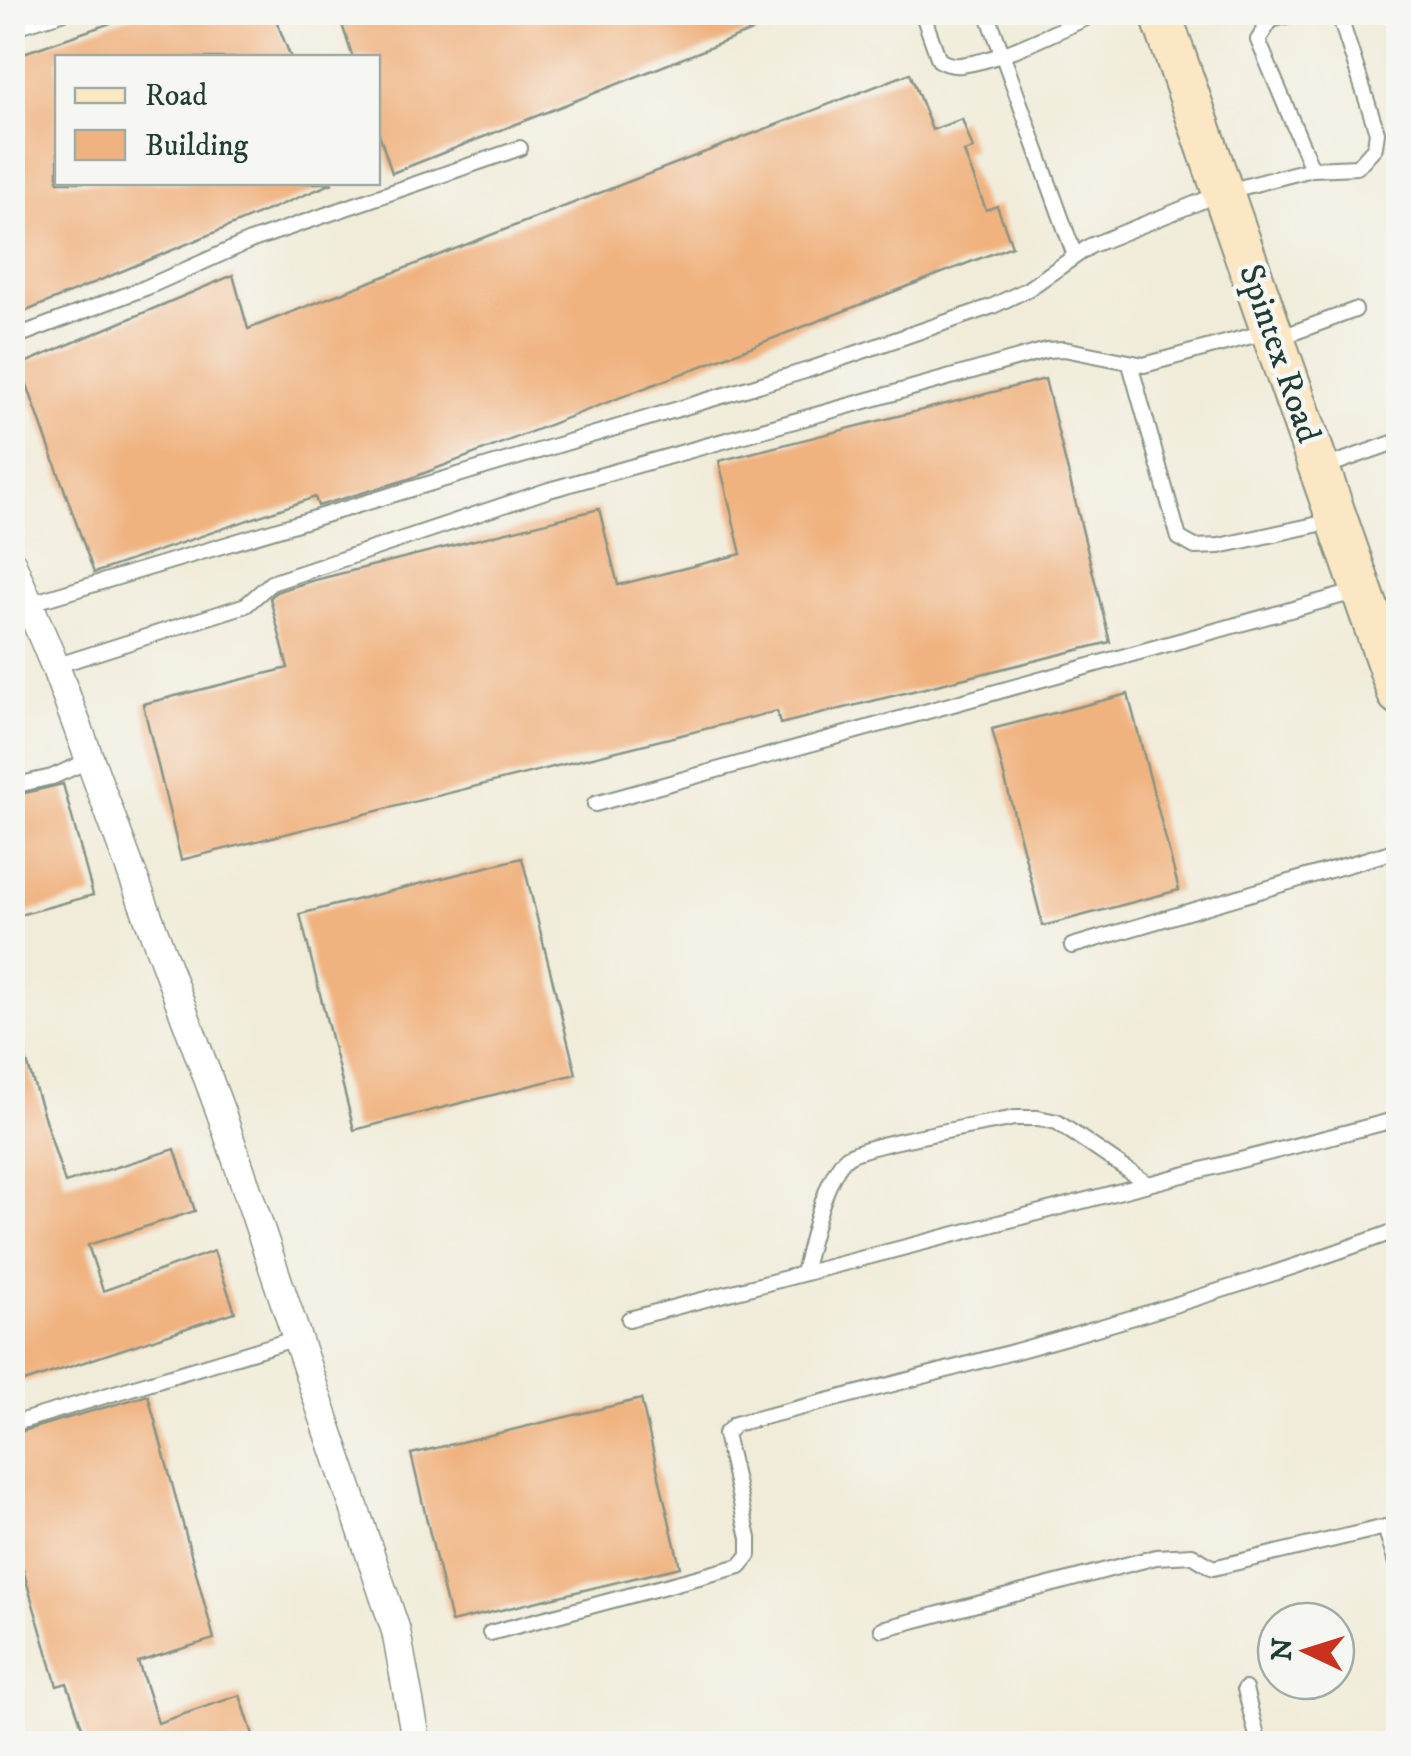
<svg xmlns="http://www.w3.org/2000/svg" width="1411" height="1756" viewBox="0 0 1411 1756" font-family="'IM FELL DW Pica',serif">
	<style>
		.building { fill: #f0b380 }
		.lines { fill: none; stroke-linecap: round; stroke-linejoin: round }
		.service-casing { stroke: #889486; stroke-width: 18 }
		.minor-casing { stroke: #889486; stroke-width: 31 }
		.secondary-casing { stroke: #889486; stroke-width: 44 }
		.service { stroke: #fff; stroke-width: 14 }
		.minor { stroke: #fff; stroke-width: 28 }
		.secondary { stroke: #fbe7c3; stroke-width: 40 }
		.labels { text-anchor: middle; stroke-width: 9; stroke-linejoin: round; paint-order: stroke }
		.street-label { font-size: 35px; fill: #1f3d34; stroke: #f6f6f2 }
	</style>
	<rect width="100%" height="100%" fill="#f6f6f2"/>
	<filter id="ink" filterUnits="userSpaceOnUse"><feTurbulence type="fractalNoise" baseFrequency=".01" numOctaves="2"/><feDisplacementMap in="SourceGraphic" scale="20" xChannelSelector="R" yChannelSelector="G"/><feConvolveMatrix kernelMatrix="1 2 1 2 8 2 1 2 1" color-interpolation-filters="sRGB"/></filter>
	<filter id="wash" filterUnits="userSpaceOnUse"><feTurbulence type="fractalNoise" baseFrequency=".0048" numOctaves="4" result="noise"/><feDisplacementMap in="SourceGraphic" scale="40" xChannelSelector="R" yChannelSelector="G"/><feGaussianBlur stdDeviation="2.25" result="paint"/><feColorMatrix in="noise" values="0 0 0 0 0 0 0 0 0 0 0 0 0 0 0 0 0 1.4 0 .05"/><feComposite in="paint" operator="in"/></filter>
	<g filter="url(#wash)">
		<rect width="100%" height="100%" fill="#f1ecd9"/>
		<g id="blocks">
			<path class="building" d="M143 12H273L291 58H58V182L333 183 12 317V57Z
				M338 12H794L795 14 392 173 378 131V58H353Z
				M910 73 932 130 962 119 973 149 964 152 986 210 997 206 1012 246 409 479 318 506 315 497 94 573 20 365 233 275 248 329Z
				M1045 379 1110 642 780 724 777 711 181 860 143 704 288 668 270 598 276 592 311 581 599 509 618 585 741 554 719 461Z
				M1128 694 1179 890 1043 926 992 729Z
				M63 784 93 895 12 917V796Z
				M522 858 576 1074 354 1130 300 914Z
				M18 1034 65 1183 175 1149 195 1211 88 1245 103 1291 214 1251 235 1312 12 1386V1035Z
				M148 1395 214 1639 138 1662 158 1723 240 1695 256 1744H88L67 1683 57 1686 12 1532V1434Z
				M641 1399 680 1567 451 1622 411 1454Z"/>
		</g>
	</g>
	<g filter="url(#ink)">
		<use href="#blocks" fill-opacity="0" stroke="#889486" stroke-width="2.5"/>
		<g class="lines">
			<defs>
				<path id="service" d="M922 12 939 60C946 64 952 66 961 65 1004 60 1059 29 1100 12
					M987 12 1075 256
					M1302 12 1271 20 1258 40 1312 169
					M12 28 65 12
					M12 338 145 288 250 241 520 148
					M1276 339 1355 310
					M1130 364 1179 538 1195 547 1219 546 1333 521
					M1322 468 1398 441
					M28 604 805 371 993 306 1028 289 1090 246 1224 192 1312 169 1357 167 1375 147 1377 132 1341 21 1329 12
					M55 666 246 605 271 583 549 490 1047 350 1064 349 1144 365 1266 332
					M12 786 52 777 90 760
					M595 804 1358 591
					M1072 946 1398 850
					M803 1273C810 1246 825 1175 847 1157 864 1144 986 1124 1015 1118H1038L1057 1122 1148 1184
					M629 1319 1398 1119
					M12 1424 297 1338
					M1385 1527 1398 1570
					M882 1629 1156 1557 1192 1555 1213 1568 1398 1524
					M490 1633 740 1566 749 1555V1538L725 1434 735 1424C959 1369 1182 1309 1398 1230
					M1245 1689 1259 1744"/>
				<path id="minor" d="M12 564 55 666 221 1113 396 1631 417 1744"/>
				<path id="secondary" d="M1160 12 1398 694"/>
			</defs>
			<use href="#service" class="service-casing"/>
			<use href="#minor" class="minor-casing"/>
			<use href="#secondary" class="secondary-casing"/>
			<use href="#service" class="service"/>
			<use href="#minor" class="minor"/>
			<use href="#secondary" class="secondary"/>
		</g>
	</g>
	<g class="labels">
		<g class="street-label">
			<text transform="translate(1281 353) rotate(71)" y="12">Spintex Road</text>
		</g>
	</g>
	<rect width="1411" height="1756" fill="none" stroke="#f6f6f2" stroke-width="50"/>
	<rect x="55" y="55" width="325" height="130" fill="#f6f6f2" stroke="#a0aca6" stroke-width="2.5"/>
	<rect x="75" y="88" width="50" height="15" fill="#fbe7c3" stroke="#a0aca6" stroke-width="2.5"/>
	<text x="145" y="105" font-size="30" fill="#1f3d34">Road</text>
	<rect x="75" y="130" width="50" height="30" fill="#f0b380" stroke="#a0aca6" stroke-width="2.5"/>
	<text x="145" y="155" font-size="30" fill="#1f3d34">Building</text>
	<g transform="translate(1306 1651) rotate(274)"><circle r="48" fill="#f6f6f2" stroke="#a0aca6" stroke-width="2.5"/>
	<path d="M0-8L18 38L0 25L-18 38Z" fill="#c8321e"/>
	<text y="-15" font-size="28" font-weight="bold" text-anchor="middle" fill="#1f3d34">N</text>
	</g>
</svg>
